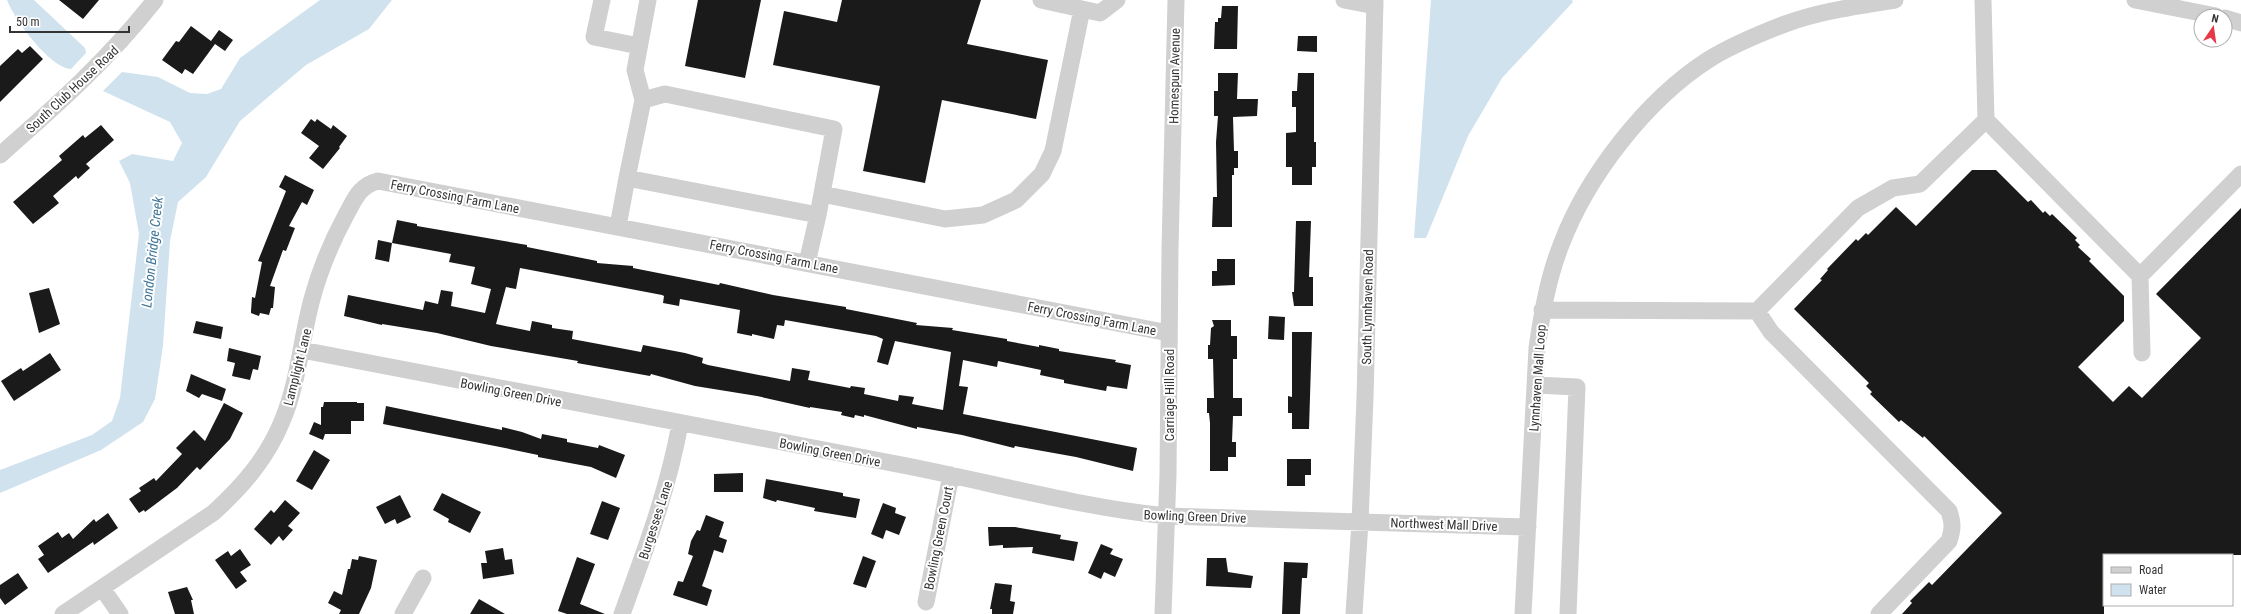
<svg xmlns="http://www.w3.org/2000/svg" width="2241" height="614" viewBox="0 0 2241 614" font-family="'Roboto Condensed',sans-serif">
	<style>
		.water { fill: #cfe2ee }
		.building { fill: #1a1a1a; fill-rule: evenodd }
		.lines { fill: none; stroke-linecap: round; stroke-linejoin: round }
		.minor { stroke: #d0d0d0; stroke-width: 17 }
		.labels { text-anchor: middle; stroke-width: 4; stroke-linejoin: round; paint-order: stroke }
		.street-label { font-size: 13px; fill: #333; stroke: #fff }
		.water-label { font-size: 14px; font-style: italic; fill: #3f7597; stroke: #fff }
	</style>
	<rect width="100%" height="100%" fill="#fff"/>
	<path class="water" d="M7 0H34L85 48 86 53 71 69C50 68 14 19 7 0Z
		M320 0H392L369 29 306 65 240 121 206 177 178 202 170 241 163 346 155 399 143 422 101 450 0 493V470L92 435 112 421 120 398 139 234 130 183 119 161 132 154 173 161 182 143 170 122 103 91 122 72 158 77 190 93 207 94 221 89 240 58Z
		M1431 0H1572L1573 2 1502 78 1468 136 1426 238H1414Z"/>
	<path class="building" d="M59 0H99L83 19Z
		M698 0H761L745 78 685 66Z
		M842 0H981L967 44 1048 60 1036 119 942 100 925 183 863 171 880 86 773 65 784 11 837 22Z
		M1222 6H1238L1237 49H1214L1215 22H1218V18H1221Z
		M191 26 211 41 219 30 233 40 225 51 215 44 193 74 185 69 182 74 162 60 176 41 179 42Z
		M1298 36H1317V52L1297 51Z
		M30 46 43 59 0 102V66L18 49 22 53Z
		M1218 73H1238L1237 99H1258L1257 116 1233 117 1234 151H1238V168H1234V175H1232V227H1212L1213 197H1217L1216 142 1218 116H1214V91H1218Z
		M1298 73H1314V142H1316V167H1312V185H1292V167H1286V133L1296 132V107H1292V91H1297Z
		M311 119 315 122 317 119 331 129 333 125 347 136 339 147 340 148 323 169 309 158 319 146 301 133Z
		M101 125 114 140 86 164 90 168 78 179 76 176 53 196 59 203 33 224 13 202 62 160 59 156 83 135 85 138Z
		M1972 170H1996L2028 202 2031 200 2043 213 2045 211 2050 216 2052 214 2077 238 2075 240 2080 245 2078 247 2091 259 2089 261 2124 296V321L2078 367 2113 402 2129 386 2142 398 2201 338 2156 294 2241 208V555H2104V614H1902L1912 603 1910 601 1929 582 1932 585 2002 513 1924 436 1923 438 1901 420 1899 422 1870 394 1872 392 1866 386 1869 383 1794 309 1822 280 1820 279 1828 270 1827 269 1856 239 1858 241 1866 233 1868 235 1896 207 1916 226Z
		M285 175 314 190 307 205 302 202 289 226 295 228 286 251 283 250 270 286 275 287 273 308H271L269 315 260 313 259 316 251 313V311L252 297 255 298 262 262 258 261 286 191 279 187Z
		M397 220 417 224V226L527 245V247L597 261V263L633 266V268L719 285 720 283 773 295 846 307V309L917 323 916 325 953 328 952 330 1007 339V341L1039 347V345L1059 349V351L1116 360 1115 362 1131 365 1127 389 1107 386 1106 391 1064 383V380L1040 375 1041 370 998 361 997 367 963 360 959 386 968 387 963 414 1137 448 1133 471 1076 457 1015 446 1014 448 962 435 917 427V429L864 415V417L855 415 854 418 841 415 842 412 810 407V408L757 396 695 386 651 374 650 376 577 363 578 361 491 346 437 333 382 324V325L344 316 348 295 423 310 425 301 438 304 441 290 453 292 451 306 485 313 491 289 471 284 475 267 449 262 451 254 392 243ZM520 268 662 295 664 296 663 303 679 306 680 299 740 310 737 333 752 336V334L774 339 777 325 784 326 785 320 876 336 883 339 877 362 888 365 895 341 951 352 943 410 912 404 914 397 899 395 898 401 864 394 865 388 851 386 850 388 808 380 810 371 792 368 790 381 708 365 702 363 703 358 685 353 643 345 641 352 572 339 573 331 552 328V325L532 321 530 331 496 324 506 287 516 289Z
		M1296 221H1311L1309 277H1313V306H1294L1292 292H1294Z
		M378 240 392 243 389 262 375 259Z
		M1217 259H1235V285L1212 286V271H1217Z
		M49 288 60 324 39 333 29 293Z
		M1269 316 1285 317 1284 340 1268 339Z
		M1212 320H1231V336H1237V359H1233V398H1242V416H1233L1232 442H1236V457H1228V471H1210V423L1209 413H1207V398H1214L1213 359H1208V345H1210L1211 328 1214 326Z
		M196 321 223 327 221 339 193 333Z
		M1292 332H1312L1309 429H1292V413H1288V396L1292 397Z
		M229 348 261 356 258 370 253 369 250 380 232 376 235 363 227 361Z
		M50 353 61 370 14 401 1 381 21 368 23 371Z
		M191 374 226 389 222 401 202 394 199 398 186 391Z
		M324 402H357V403H364V421H351V434H325L323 440 309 434 314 422 321 425V407H323Z
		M224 403 243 413 230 439 200 470 197 467 177 488 145 512 144 510 139 513 129 499 141 491 139 488 154 478 156 481 182 454 176 448 194 430 205 441Z
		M386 406 502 430V427L522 432 541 439 542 434 567 439V442L598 448 599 445 625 455 616 478 591 467 538 457V455L500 447 383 424Z
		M314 450 330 460 312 490 296 481Z
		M1287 459H1311V475H1305V486H1287Z
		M743 473V492H714V474Z
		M766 479 843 493V496L860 499 856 518 814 511 815 508 777 500 776 502 763 498Z
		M442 493 481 512 470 533 448 522 449 519 433 510Z
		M400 495 411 517 397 524 395 519 385 524 376 507Z
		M285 500 300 513 288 526 293 530 283 541 279 536 271 545 254 529 271 510 274 513Z
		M602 501 620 508 608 540 590 534Z
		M883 503 896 508 895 513 906 517 899 535 886 530 883 539 871 534Z
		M108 513 118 528 94 545 93 542 48 573 38 559 44 555 38 546 58 532 62 538 69 533 73 539 94 519 96 522Z
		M706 515 724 522 719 537 727 540 723 553 714 550 705 578 702 586 712 590 707 606 673 595 678 581 683 582 693 556 688 554 691 541 697 530 700 531Z
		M988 527H1015L1061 535 1060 539 1078 542 1074 561 1032 553 1033 547 1003 548V545L989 546Z
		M1101 544 1113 549 1110 554 1123 559 1115 577 1104 572 1101 579 1088 573Z
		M503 548 505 560 512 559 514 574 483 579 481 563H487L485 551Z
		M240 549 251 565 240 572 247 581 236 589 215 560 228 551 231 556Z
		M359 556 377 560 371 588 359 614H339L341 610 328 603 334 591 342 595 348 569H350L352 559 358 560Z
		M863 556 876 561 866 588 853 584Z
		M577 557 595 564 580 604 605 614H567L558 611Z
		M1207 558H1226L1228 572 1253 576 1251 588 1206 586Z
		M1284 562 1308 563 1307 578H1302L1300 614H1282Z
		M18 573 28 588 5 605 0 598V585Z
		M995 583 1012 585 1010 601 1015 602 1013 614H992V609H990Z
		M187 587 193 600H191L194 614H175L168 592Z
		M479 599 505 614H470Z"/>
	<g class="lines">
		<path class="minor" d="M602 0 594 37 639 46
			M1041 0 1100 13 1117 0
			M1344 0 1375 6
			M1983 0 1986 120
			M2135 0 2216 16
			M2225 18 2241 23
			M643 100 635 70 648 0
			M0 155C57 105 108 60 155 0
			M627 178 643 100 665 94 834 129 818 215
			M822 194 945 219 983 215 1016 200 1042 174 1053 151 1082 9
			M618 226 627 178 818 215 807 263
			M2140 276 2142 353
			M1542 310 1757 311
			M302 350C502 390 702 428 902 465 990 482 1078 507 1167 516L1528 527
			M1535 385 1577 387 1568 614
			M102 588 120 614
			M926 602 951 475
			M63 614 213 513C243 486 268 457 283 419 299 380 301 339 312 299 320 269 332 241 346 215 355 199 359 186 378 181L1169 333
			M403 614 423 578
			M622 614C645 551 668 490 680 424
			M1163 614 1168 475 1170 249 1176 0
			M1354 614 1360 522 1365 398 1375 0
			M1523 614 1537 348C1542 313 1548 278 1561 245 1587 176 1646 100 1708 60 1732 45 1759 34 1785 24 1820 11 1859 6 1895 0
			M1879 614 1949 541C1953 529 1953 523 1949 511L1771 332 1757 311 1858 208 1893 188 1920 184 1986 120 2140 276 2241 174"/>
	</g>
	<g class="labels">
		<g class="street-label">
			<text transform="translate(1174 76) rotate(-89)" y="5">Homespun Avenue</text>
			<text transform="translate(72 89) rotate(-43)" y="5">South Club House Road</text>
			<text transform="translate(455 196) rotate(11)" y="5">Ferry Crossing Farm Lane</text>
			<text transform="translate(774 256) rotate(11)" y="5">Ferry Crossing Farm Lane</text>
			<text transform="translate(1367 307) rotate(-89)" y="5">South Lynnhaven Road</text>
			<text transform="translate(1092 318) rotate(11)" y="5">Ferry Crossing Farm Lane</text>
			<text transform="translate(297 367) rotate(-76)" y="5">Lamplight Lane</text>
			<text transform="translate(1537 378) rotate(-86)" y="5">Lynnhaven Mall Loop</text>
			<text transform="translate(511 392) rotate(11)" y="5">Bowling Green Drive</text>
			<text transform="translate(1169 395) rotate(-90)" y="5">Carriage Hill Road</text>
			<text transform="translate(830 452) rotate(11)" y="5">Bowling Green Drive</text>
			<text transform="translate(1195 516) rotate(2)" y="5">Bowling Green Drive</text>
			<text transform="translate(655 520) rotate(-72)" y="5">Burgesses Lane</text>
			<text transform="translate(1444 524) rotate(2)" y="5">Northwest Mall Drive</text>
			<text transform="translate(938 538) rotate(-79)" y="5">Bowling Green Court</text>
		</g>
		<g class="water-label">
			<text transform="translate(152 252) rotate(-84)" y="5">London Bridge Creek</text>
		</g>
	</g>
	<rect x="2103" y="554" width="130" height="52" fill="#ffffff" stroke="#adadad"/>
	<rect x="2111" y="567" width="20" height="6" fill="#d0d0d0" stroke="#adadad"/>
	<text x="2139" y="574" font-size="12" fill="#333333">Road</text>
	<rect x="2111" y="584" width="20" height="12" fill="#cfe2ee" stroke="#adadad"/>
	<text x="2139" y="594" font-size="12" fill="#333333">Water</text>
	<g transform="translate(2213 28) rotate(13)"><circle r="19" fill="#ffffff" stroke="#adadad"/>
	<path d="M0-3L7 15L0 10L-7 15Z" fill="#e63946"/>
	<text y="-6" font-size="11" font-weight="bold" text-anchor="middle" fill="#333333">N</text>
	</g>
	<path d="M10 26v6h119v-6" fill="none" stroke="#333333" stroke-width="2"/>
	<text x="16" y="26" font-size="12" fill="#333333" stroke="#ffffff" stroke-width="3" paint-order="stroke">50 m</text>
</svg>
